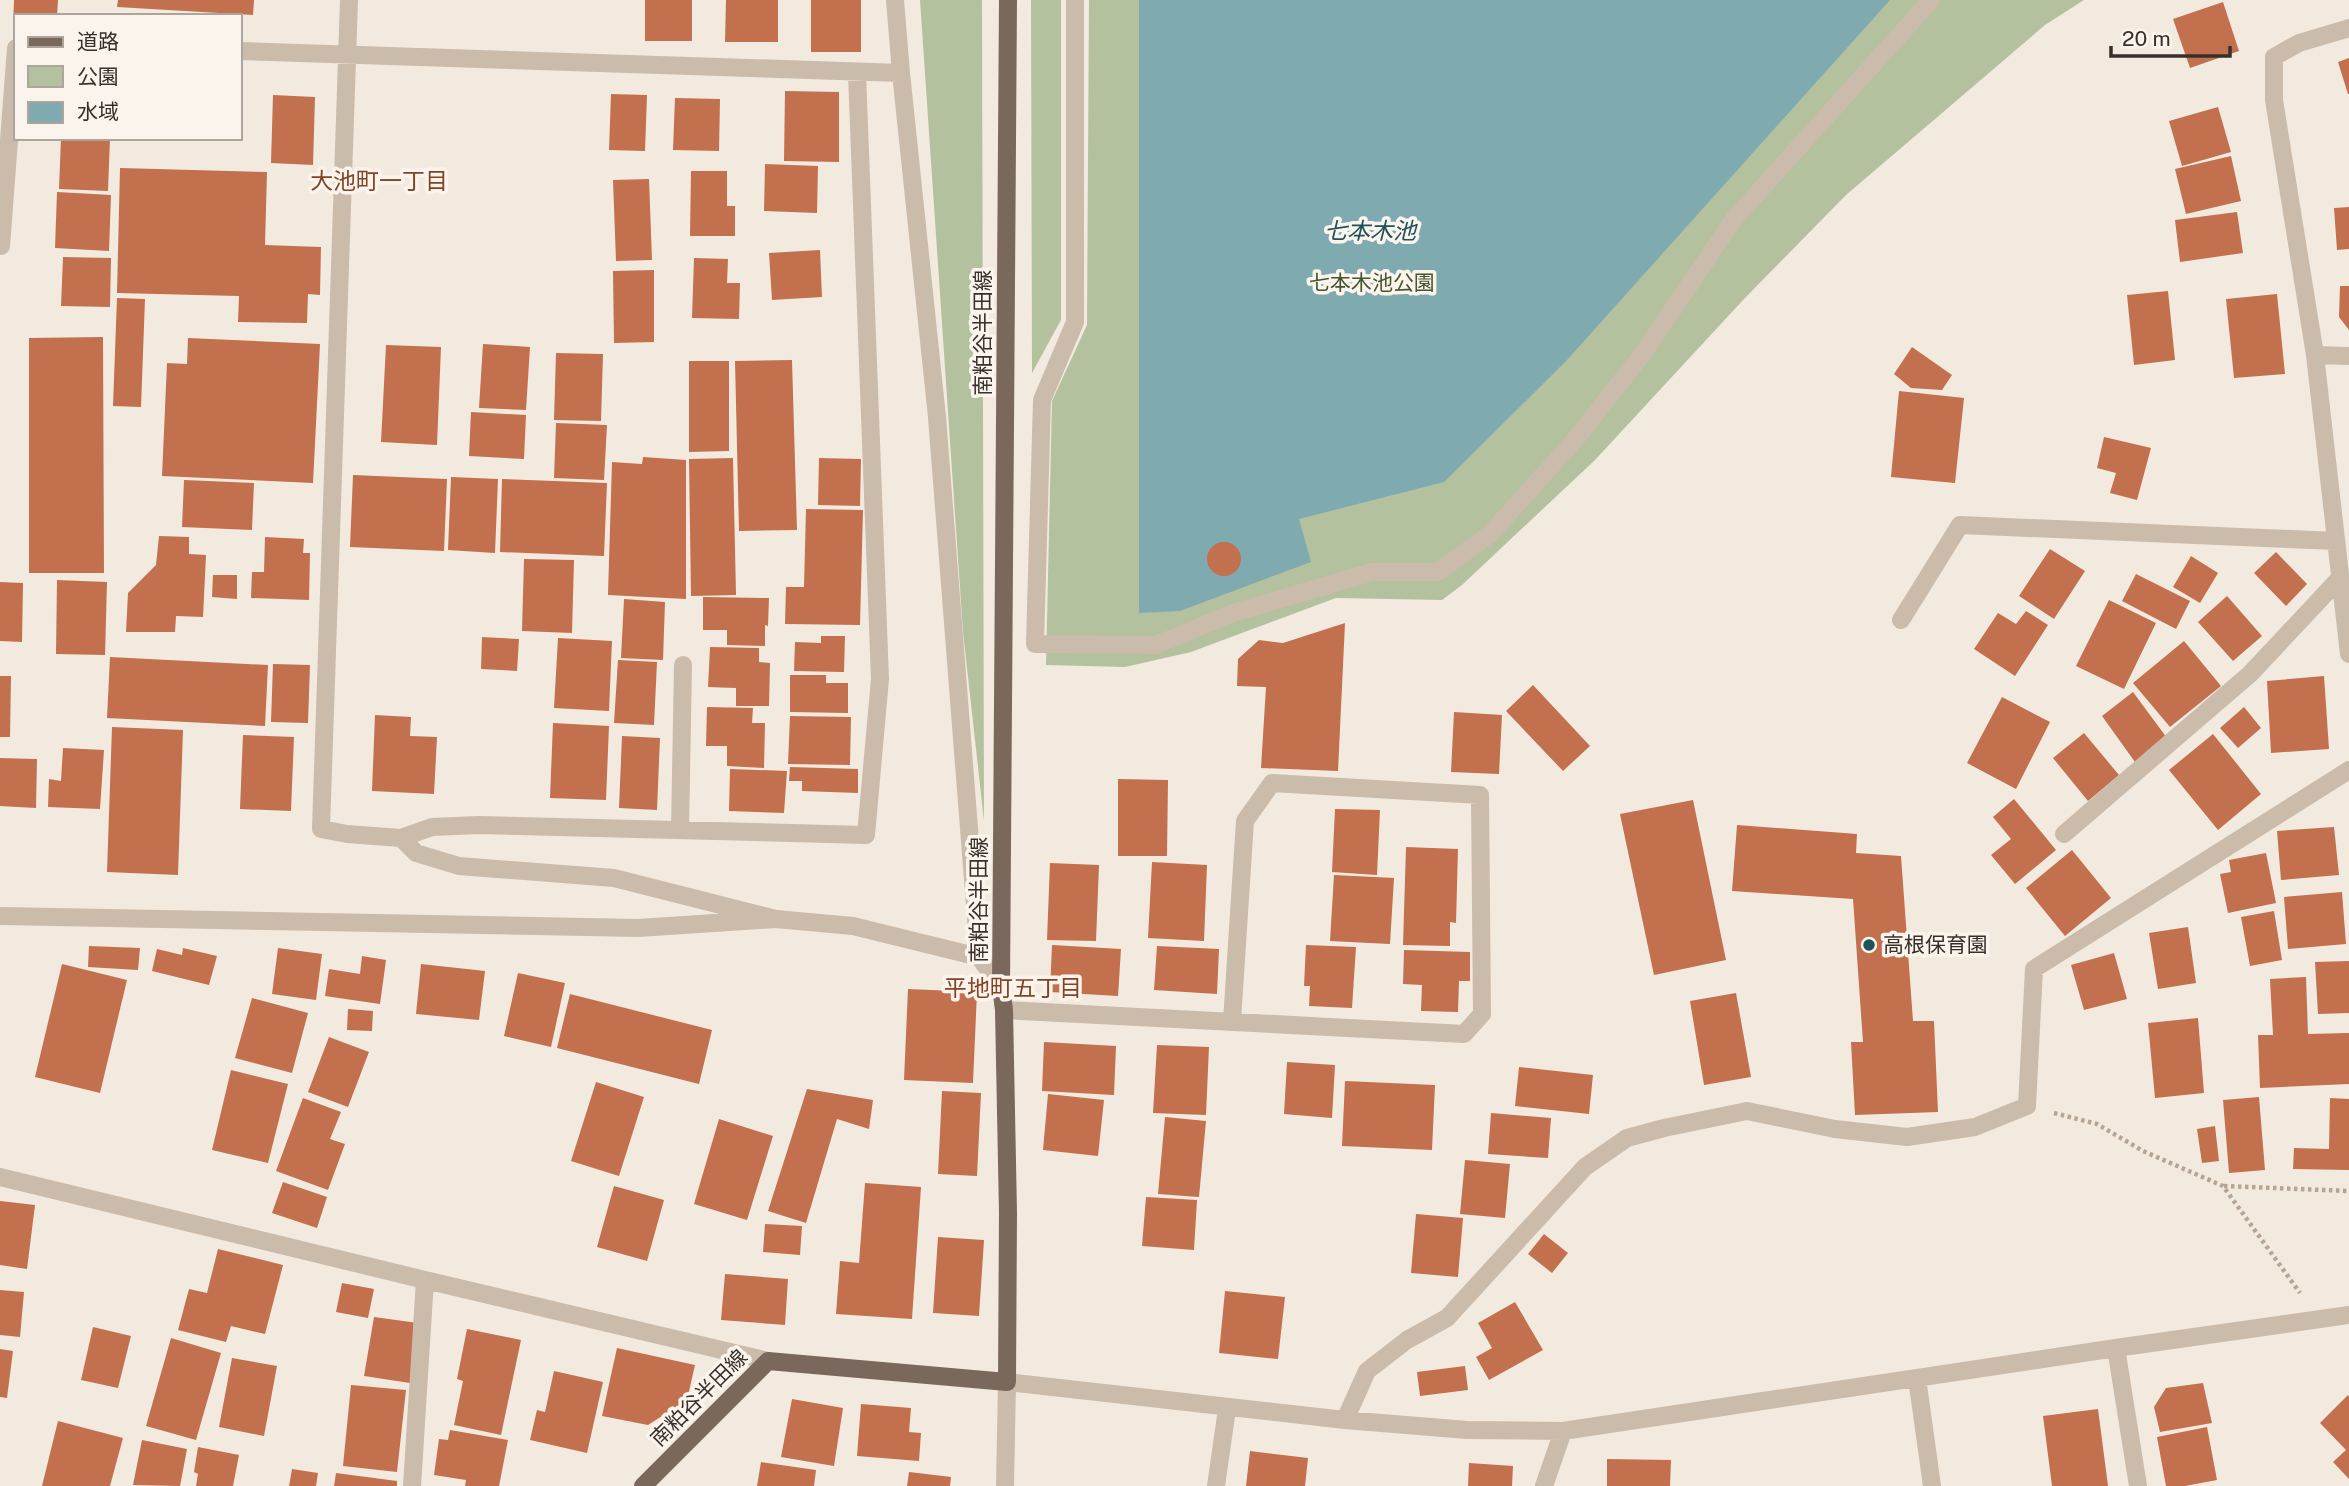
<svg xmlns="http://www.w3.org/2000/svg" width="2349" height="1486" viewBox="0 0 2349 1486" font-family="'Public Sans','Noto Sans JP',sans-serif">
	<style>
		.green { fill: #b4c19f }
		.water { fill: #7faaaf }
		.building { fill: #c2704d }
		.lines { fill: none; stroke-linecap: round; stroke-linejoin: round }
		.path { stroke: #b6a595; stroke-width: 4.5; stroke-dasharray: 3.5 3.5; stroke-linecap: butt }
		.minor { stroke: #cabbab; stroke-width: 18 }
		.major { stroke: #7a685c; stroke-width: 18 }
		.poi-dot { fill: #205259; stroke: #faf4ec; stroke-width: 2.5 }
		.labels { text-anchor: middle; stroke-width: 7; stroke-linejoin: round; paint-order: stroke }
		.park-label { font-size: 21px; fill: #45562e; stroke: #faf4ec }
		.street-label { font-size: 21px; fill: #382f2a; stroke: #faf4ec }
		.poi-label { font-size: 21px; fill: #382f2a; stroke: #faf4ec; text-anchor: start }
		.neighbourhood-label { font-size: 23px; fill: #854225; stroke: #faf4ec }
		.water-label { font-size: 23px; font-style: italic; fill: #205259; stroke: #faf4ec }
	</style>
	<rect width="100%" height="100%" fill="#f2eadf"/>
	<path class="green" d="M920 0H982L984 821 963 632Z
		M1031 0H1061V320L1032 373Z
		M1089 0H2084L2045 25 1846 195 1744 299 1595 460 1462 585 1442 600 1336 598 1191 652 1125 667 1046 665 1052 401 1087 325Z"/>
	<path class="water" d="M1139 0H1890L1567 360 1444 482 1299 519 1311 562 1180 611 1139 613Z"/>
	<path class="building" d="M14 0H58L57 16H16V26H13Z
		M118 0H254L253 15 117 7Z
		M645 0H692V41H645Z
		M726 0H778V42H725Z
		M811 0H861V52H811Z
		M2223 2 2239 51 2190 68 2173 19Z
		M2349 58V94H2348L2338 62Z
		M785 91 839 92V162L784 161Z
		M611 94 647 95 645 151 609 150Z
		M273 95 315 97 313 165 271 163Z
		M675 98 720 99 719 151 673 150Z
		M2218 107 2231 152 2182 166 2169 121Z
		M61 138H110L108 191 59 189Z
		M2231 156 2241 201 2186 214 2175 169Z
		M765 164 818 166 817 213 764 211Z
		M120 168 267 172 265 245 321 247 320 295 308 294 307 323 238 322 239 296 117 293Z
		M691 171H727V206H735V236H690Z
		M649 179 652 260 616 261 613 180Z
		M57 192 111 195 109 251 55 248Z
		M2349 207V249L2337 250 2334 208Z
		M2237 212 2243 253 2180 262 2175 220Z
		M820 250 822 297 772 300 769 253Z
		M63 257 111 258 110 307 61 306Z
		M694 258 728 259 727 283H740L739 319 692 318Z
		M654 270V342L614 343 613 271Z
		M2340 286H2349V330L2339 317Z
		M2168 291 2175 360 2134 365 2127 295Z
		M2277 294 2285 374 2234 378 2226 299Z
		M117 298 145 299 141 407 113 406Z
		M103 337 104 573H29V338Z
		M188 338 320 344 313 483 162 476 167 363 187 364Z
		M483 344 530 347 526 410 479 408Z
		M386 345 441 347 437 445 381 442Z
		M1912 347 1952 375 1942 390 1911 388 1894 374Z
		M556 353 603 354 601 421 554 420Z
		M792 360 797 530 739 531 735 361Z
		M689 361H729V451L689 452Z
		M1899 391 1964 398 1955 483 1891 477Z
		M471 412 526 415 524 459 469 456Z
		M556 423 607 425 604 480 554 478Z
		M2104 437 2151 448 2137 500 2110 493 2116 473 2097 468Z
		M643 457 686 460V599L608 595 612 462 642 464Z
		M733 458 736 595 691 596 689 459Z
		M819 458 861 459 860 506 818 505Z
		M353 475 447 479 444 551 350 547Z
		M451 477 498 479 495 553 448 550Z
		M502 479 607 483 604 556 500 552Z
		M184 480 254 483 252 530 182 527Z
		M806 509 863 510 860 625 785 624 786 587H804Z
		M159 536 189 537V554L206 555 203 617 176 616 175 632H126L128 593 156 565Z
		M265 537 304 539 303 553H310L309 600 251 598 252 572H264Z
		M1207 559a17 17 0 1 1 34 0a17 17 0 1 1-34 0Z
		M2050 549 2085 571 2054 619 2019 596Z
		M2276 552 2307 584 2286 606 2254 573Z
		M2191 556 2218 573 2200 603 2173 587Z
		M524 559 574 560 572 633 522 631Z
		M2136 574 2190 601 2176 629 2122 601Z
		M213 575H237V599L212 597Z
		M57 580 107 582 105 655 56 654Z
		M0 582 23 583 22 642 0 641Z
		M2227 596 2262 636 2233 661 2198 622Z
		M703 597 769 598 768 626 765 625V646L727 645V630H703Z
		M624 599 665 602 663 660 621 658Z
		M2109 600 2156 623 2124 689 2076 666Z
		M2026 611 2048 625 2015 676 1974 649 1998 613 2016 624Z
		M1345 623 1338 771 1261 768 1266 687 1237 686 1238 659 1259 640 1283 643Z
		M821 636H845L844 672 794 671 795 642 821 643Z
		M482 637 519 639 517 671 481 669Z
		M558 638 612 641 609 711 554 708Z
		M2184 641 2221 686 2170 727 2133 683Z
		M710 647 759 648V662L770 663 769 706H736V688L708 687Z
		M110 657 268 665 265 726 107 718Z
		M618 660 657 662 654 725 614 723Z
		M273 664 310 665 308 723 271 722Z
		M790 675H826V683H848V713L790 712Z
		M0 676H11L10 737H0Z
		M2324 676 2329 749 2271 753 2267 681Z
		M1533 685 1590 746 1563 771 1506 711Z
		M2133 692 2167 738 2135 762 2102 716Z
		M2002 697 2050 722 2016 789 1967 763Z
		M707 707 753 708 752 723H765L764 768 727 766V746H706Z
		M2244 707 2261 728 2238 748 2220 728Z
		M1454 712 1502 715 1499 774 1451 772Z
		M375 715 411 717 410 736 437 737 434 794 372 791Z
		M790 716 851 717 850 765 788 764Z
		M553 723 609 726 606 800 550 798Z
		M112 727 183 730 178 875 107 872Z
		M2084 733 2119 775 2088 801 2053 758Z
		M2213 734 2261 794 2218 830 2169 770Z
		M243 735 294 737 291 811 240 809Z
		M622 736 660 738 657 810 619 808Z
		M63 748 104 750 100 809 48 807 49 779 61 781Z
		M0 758 37 759 36 808 0 806Z
		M790 767 858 769V793L802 791V781H789Z
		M730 769 787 771 784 813 729 811Z
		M1118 779 1168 780 1167 856H1118Z
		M2014 799 2056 850 2015 884 1991 855 2011 839 1993 817Z
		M1693 800 1726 960 1654 975 1620 814Z
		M1335 809 1380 810 1377 875 1332 872Z
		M1737 825 1857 834 1856 853 1901 856 1913 1021H1934L1938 1112 1855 1115 1851 1042H1863L1853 899 1732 891Z
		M2334 827 2339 875 2281 880 2277 831Z
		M1406 847 1458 849 1456 923 1450 922V946L1403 945Z
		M2072 850 2111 898 2065 936 2026 888Z
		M2266 853 2276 903 2228 913 2220 874 2231 872 2229 860Z
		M1152 862 1207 865 1204 941 1148 938Z
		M1050 863 1099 865 1096 941 1047 940Z
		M1334 875 1394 878 1390 944 1330 941Z
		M2342 892 2346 944 2288 949 2284 897Z
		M2274 911 2282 960 2250 966 2241 917Z
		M2188 927 2196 983 2158 989 2149 933Z
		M1052 945 1121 949 1118 996 1050 992Z
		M1306 945 1356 947 1352 1008 1309 1006 1310 986H1304Z
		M89 946 140 948 138 970 88 967Z
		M1157 946 1219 949 1217 994 1154 990Z
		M183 948 217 956 209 985 152 971 157 949 182 955Z
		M278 948 322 954 316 1000 272 994Z
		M1404 950 1470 952V981H1459L1458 1012 1421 1011 1422 985 1403 984Z
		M2114 953 2127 999 2084 1010 2071 965Z
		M362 956 386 960 380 1004 325 996 329 969 360 974Z
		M2349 961V1013L2318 1014 2315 962Z
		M62 964 127 980 100 1093 35 1077Z
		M421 964 485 971 479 1020 416 1014Z
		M518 973 565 983 551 1047 504 1036Z
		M2306 977 2308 1034 2349 1033V1084L2260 1088 2258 1035H2273L2270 979Z
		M908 989 977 992 973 1083 904 1080Z
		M1736 993 1751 1077 1704 1085 1690 1001Z
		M570 994 712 1030 699 1084 557 1048Z
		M252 998 308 1013 292 1073 235 1058Z
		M348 1009 373 1011 372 1031 347 1030Z
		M2198 1018 2204 1093 2155 1098 2148 1023Z
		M329 1037 369 1052 348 1107 308 1092Z
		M1044 1042 1116 1046 1114 1095 1042 1091Z
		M1157 1045 1209 1047 1206 1115 1153 1113Z
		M1287 1062 1335 1065 1332 1118 1284 1114Z
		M1519 1067 1593 1075 1589 1114 1515 1106Z
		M231 1070 288 1084 268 1163 212 1150Z
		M1345 1081 1435 1085 1432 1150 1342 1146Z
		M596 1082 644 1097 619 1176 571 1161Z
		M807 1089 873 1100 869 1129 837 1119 806 1223 768 1211Z
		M942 1091 981 1093 977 1176 938 1174Z
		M1048 1094 1104 1100 1098 1156 1043 1150Z
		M2259 1097 2265 1170 2229 1173 2223 1100Z
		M303 1098 341 1112 330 1139 345 1144 328 1190 276 1171Z
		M2330 1098 2349 1099V1170L2293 1169 2294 1148 2329 1149Z
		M1491 1113 1551 1118 1548 1158 1488 1154Z
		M1165 1117 1206 1121 1199 1197 1158 1194Z
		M719 1119 773 1136 747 1220 694 1204Z
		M2215 1126 2219 1161 2202 1163 2197 1129Z
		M1465 1160 1510 1164 1505 1218 1460 1214Z
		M283 1182 327 1197 317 1228 272 1213Z
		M865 1183 921 1187 912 1319 836 1314 840 1261 859 1263Z
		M614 1186 664 1200 647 1261 597 1247Z
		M1146 1197 1197 1200 1194 1250 1142 1246Z
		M0 1201 35 1205 27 1269 0 1265Z
		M1416 1214 1463 1218 1458 1277 1411 1273Z
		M765 1224 802 1226 800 1255 763 1252Z
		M1544 1234 1568 1253 1552 1273 1528 1254Z
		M938 1237 984 1240 979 1316 933 1313Z
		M218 1249 283 1265 265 1334 231 1326 226 1342 178 1330 189 1289 207 1293Z
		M725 1274 788 1279 785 1325 721 1320Z
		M342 1283 374 1289 368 1318 336 1312Z
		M0 1290 24 1292 20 1337 0 1335Z
		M1225 1291 1285 1297 1278 1359 1219 1353Z
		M1515 1302 1543 1350 1489 1380 1476 1357 1492 1348 1478 1323Z
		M374 1317 418 1323 410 1383 364 1376Z
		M93 1327 131 1336 118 1388 81 1380Z
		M467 1329 521 1340 501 1435 454 1425 463 1381 457 1379Z
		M171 1338 221 1353 196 1440 146 1426Z
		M617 1348 695 1365 687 1400 648 1425 602 1416Z
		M0 1349 13 1351 7 1398 0 1397Z
		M232 1358 277 1366 264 1436 219 1427Z
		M1465 1366 1468 1390 1420 1396 1417 1372Z
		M554 1371 603 1382 587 1453 530 1440 537 1410 545 1412Z
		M2203 1383 2212 1423 2160 1432 2154 1407 2166 1388Z
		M351 1385 406 1390 397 1472 343 1466Z
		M2348 1395 2349 1397V1479L2333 1462 2346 1450 2320 1423Z
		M792 1399 843 1408 834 1466 781 1457Z
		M861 1404 911 1408 909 1432 921 1433 919 1461 857 1456Z
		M2098 1409 2108 1486H2052L2043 1416Z
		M58 1421 123 1438 110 1486H42Z
		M2207 1427 2217 1480 2185 1486H2166L2157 1437Z
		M450 1430 508 1440 499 1486H465L466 1480 434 1475 439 1439 448 1440Z
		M142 1440 187 1449 180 1486 133 1485Z
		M198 1447 239 1455 233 1486H196L198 1474 194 1472Z
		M1250 1451 1308 1458 1305 1486H1246Z
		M1607 1459 1671 1460 1670 1486H1607Z
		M761 1462 816 1470 814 1486H757Z
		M1469 1463 1513 1466 1512 1486H1468Z
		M292 1469 318 1473 316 1486H289Z
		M909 1472 951 1477 950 1486H907Z
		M336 1473 397 1481V1486H334Z"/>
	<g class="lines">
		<path class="path" d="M2054 1113 2097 1124 2143 1151 2223 1186 2300 1293
			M2224 1186 2349 1191"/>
		<path class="minor" d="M349 0 321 829 347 834 401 838 416 853 459 866 614 878 776 919
			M895 0 901 73 937 417 979 957
			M1075 0V322L1042 400 1035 644 1156 645 1233 613 1372 572H1438L1490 534 1574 441 1644 352 1734 219 1931 0
			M2349 28 2299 43 2274 57V100L2315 355 2349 654
			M240 51 901 73
			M1 246 16 48
			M2315 355 2349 356
			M1901 620 1960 525 2336 541
			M680 829 683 665
			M2064 834 2250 674 2340 578
			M401 838 432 827 478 825 866 835 880 679 857 73
			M0 916 638 928 776 919 853 926 979 957 1001 987
			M1004 1010 1464 1034 1482 1014 1480 795 1272 783 1245 821 1232 1021
			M0 1177 425 1280 768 1361
			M2116 1348 2138 1486
			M1917 1378 1932 1486
			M1345 1420 1367 1371 1407 1340 1447 1318 1585 1167 1627 1138 1664 1128 1747 1111 1835 1129 1907 1137 1975 1127 2027 1106 2034 969 2349 770
			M412 1486 425 1280
			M1005 1486 1007 1382 1345 1420 1467 1430 1563 1431 2116 1348 2349 1315
			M1216 1486 1227 1409
			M1544 1486 1563 1431"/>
		<path class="major" d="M643 1486 768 1361 1007 1382 1008 1213 1004 1010 1001 987 1008 0"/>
	</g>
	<circle class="poi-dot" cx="1869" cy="945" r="7"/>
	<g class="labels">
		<g class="park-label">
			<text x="1372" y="290">七本木池公園</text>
		</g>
		<g class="street-label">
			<text transform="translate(983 333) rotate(-90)" y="7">南粕谷半田線</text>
			<text transform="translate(979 900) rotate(-90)" y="7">南粕谷半田線</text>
			<text transform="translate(699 1398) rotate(-45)" y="7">南粕谷半田線</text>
		</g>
		<g class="poi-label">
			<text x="1883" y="952">高根保育園</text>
		</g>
		<g class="neighbourhood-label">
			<text x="379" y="189">大池町一丁目</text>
			<text x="1013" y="996">平地町五丁目</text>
		</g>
		<g class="water-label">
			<text x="1370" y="239">七本木池</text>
		</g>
	</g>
	<rect x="14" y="14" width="228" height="126" fill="#faf4ec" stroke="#aca59e" stroke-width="2"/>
	<rect x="28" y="37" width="35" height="10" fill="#7a685c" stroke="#aca59e" stroke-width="2"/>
	<text x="77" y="49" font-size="21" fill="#382f2a">道路</text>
	<rect x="28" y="66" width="35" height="21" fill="#b4c19f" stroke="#aca59e" stroke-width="2"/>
	<text x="77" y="84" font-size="21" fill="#382f2a">公園</text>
	<rect x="28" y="102" width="35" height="21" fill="#7faaaf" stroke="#aca59e" stroke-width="2"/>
	<text x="77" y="119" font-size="21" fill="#382f2a">水域</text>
	<path d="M2111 46v10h119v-10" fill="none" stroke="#382f2a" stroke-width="3.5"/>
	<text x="2122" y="46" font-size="21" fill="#382f2a" stroke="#faf4ec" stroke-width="5" paint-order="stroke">20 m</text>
</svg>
